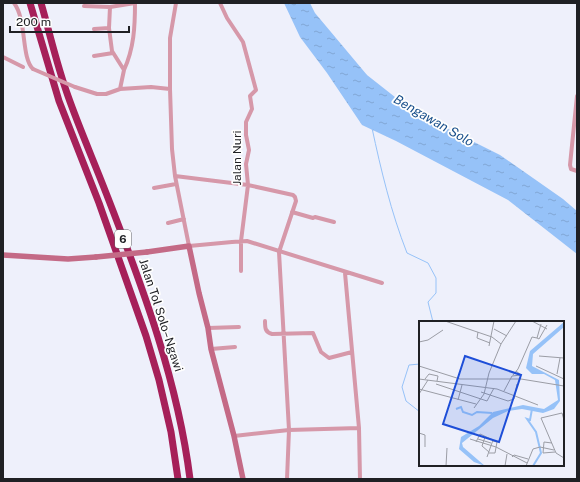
<svg xmlns="http://www.w3.org/2000/svg" width="580" height="482" viewBox="0 0 580 482" font-family="'Public Sans',sans-serif">
	<style>
		.water { fill: url(#water-ripples) }
		.lines { fill: none; stroke-linecap: round; stroke-linejoin: round }
		.stream { stroke: #96c2f8; stroke-width: 1 }
		.street { stroke: #d698a9; stroke-width: 4 }
		.secondary { stroke: #c46a86; stroke-width: 5.5 }
		.highway { stroke: #a62059; stroke-width: 7 }
		.street-bridge { stroke: #d698a9; stroke-width: 4 }
		.secondary-bridge { stroke: #c46a86; stroke-width: 5.5 }
		.labels { text-anchor: middle; stroke-width: 3.5; stroke-linejoin: round; paint-order: stroke }
		.shield { fill: #fefefe; stroke: #626365; stroke-width: 1 }
		.shield-label { font-size: 11px; font-weight: bold; fill: #1f2024 }
		.street-label { font-size: 12px; fill: #1f2024; stroke: #fefefe }
		.water-label { font-size: 13px; font-style: italic; fill: #184f8b; stroke: #fefefe }
		.inset-river { fill: none; stroke: #96c2f8; stroke-width: 2 }
		.inset-road { fill: none; stroke: #9b9da5; stroke-width: 1 }
		.view { fill: #1d4ed8; fill-opacity: 0.15; stroke: #1d4ed8; stroke-width: 2 }
		.inset-edge { fill: none; stroke: #1f2024; stroke-width: 2 }
	</style>
	<defs>
		<pattern id="water-ripples" width="26" height="14" patternUnits="userSpaceOnUse"><rect width="26" height="14" fill="#96c2f8"/><path d="M2 4q2-2 4 0t4 0M15 11q2-2 4 0t4 0" fill="none" stroke="#81a6d4"/></pattern>
	</defs>
	<rect width="100%" height="100%" fill="#eef0fb"/>
	<path class="water" d="M284 3H310L315 13 367 75 414 112 500 155 563 199 577 211V254L508 200 396 141 362 125 327 73 300 37Z"/>
	<g class="lines">
		<path class="stream" d="M372 128C381 170 391 212 407 253L428 263 436 278V293L428 302 433 322
			M420 364 409 365 402 387 406 401 420 412"/>
		<path class="street" d="M14 3C27 20 21 58 33 69
			M176 3 170 38V89L172 149 175 176 189 246 232 242 247 241 382 283
			M220 3 227 18 243 42 256 90 250 96 252 109 246 122V135L249 150 246 164 248 185 241 241V271
			M84 6 110 7 135 3C135 27 134 48 124 70
			M110 7 109 28 112 51 124 70 120 89
			M94 29 109 28
			M94 56 113 53
			M3 57 23 67
			M75 87 97 94H106L120 89 151 87 170 89
			M577 96 570 165 571 169 577 171
			M175 176 248 185 293 195 295 197 296 201 279 252 289 430 287 479
			M154 188 176 184
			M292 212 313 218 315 217 334 222
			M168 223 184 219
			M345 273 359 428 360 479
			M265 321C265 328 265 332 272 334L313 333 321 352 329 358 352 352
			M208 328 239 327
			M211 349 235 347
			M234 436 289 430 359 428"/>
		<path class="secondary" d="M147 252 189 246 199 293 208 328 211 349 234 436 243 479
			M3 255 68 259 96 257"/>
		<path class="highway" d="M30 3 59 101 99 203 146 336 159 380 171 432 178 479
			M41 3C50 34 57 66 68 96 80 130 95 164 108 198 143 288 178 382 190 479"/>
		<path class="street-bridge" d="M33 69 75 87"/>
		<path class="secondary-bridge" d="M96 257 147 252"/>
	</g>
	<g class="labels">
		<rect class="shield" x="115" y="230" width="16" height="18" rx="3"/>
		<g class="shield-label">
			<text x="123" y="243">6</text>
		</g>
		<g class="street-label">
			<text transform="translate(237 158) rotate(-90)" y="4">Jalan Nuri</text>
			<text transform="translate(161 315) rotate(72)" y="4">Jalan Tol Solo–Ngawi</text>
		</g>
		<g class="water-label">
			<text transform="translate(434 120) rotate(30)" y="5">Bengawan Solo</text>
		</g>
	</g>
	<g transform="translate(419 321)">
		<rect width="145" height="145" fill="#eef0fb"/>
		<path d="M145 1V6L114 33 113 45 140 59 141 80 135 88 124 92 103 88 89 90 74 97 43 122 44 126 66 145 55 141 40 128 42 116 60 105 74 91 104 84 125 88 139 79 136 59 125 53H113L107 47 111 30Z" fill="#96c2f8"/>
		<path class="inset-river" d="M37 88 42 86 44 91 53 94 58 91 73 92M113 88 111 99 108 98 117 111 122 132 114 145"/>
		<path class="inset-road" d="M26 0 73 16 82 23 70 52 65 73 55 87M113 0 128 8M75 8 88 15M59 11 58 17 71 22M118 17 120 18 128 4M0 21 9 19 24 9M82 23 97 0M70 25 75 0M120 35 145 37M0 45 41 58H102L145 65M117 45 145 58M138 53 141 37M94 54 99 48 113 16 118 17 122 3M0 58 78 68 119 84M6 58 10 53 19 55 18 60M17 63 68 80 75 67M0 68 57 83M85 70 93 55 102 54 97 50M62 71 89 80 95 78 98 63M0 73 9 59M39 79 43 64M145 99 143 92 122 97 137 132 145 137M0 112 6 114V126M66 116 63 125 70 131M51 118 77 126 108 142M59 118 72 122M57 121 61 113 74 119 68 136M133 122 125 121 124 132 136 131M70 132H76L78 121 74 120M93 136 95 134 109 138M27 145 28 127M86 145 88 133M107 145 114 128 121 126 135 129"/>
		<path class="view" d="M46 35 102 54 80 121 24 103Z"/>
		<rect width="145" height="145" class="inset-edge"/>
	</g>
	<rect width="580" height="482" fill="none" stroke="#1f2024" stroke-width="8"/>
	<path d="M10 26v6h119v-6" fill="none" stroke="#1f2024" stroke-width="2"/>
	<text x="16" y="26" font-size="12" fill="#1f2024" stroke="#fefefe" stroke-width="3" paint-order="stroke">200 m</text>
</svg>
